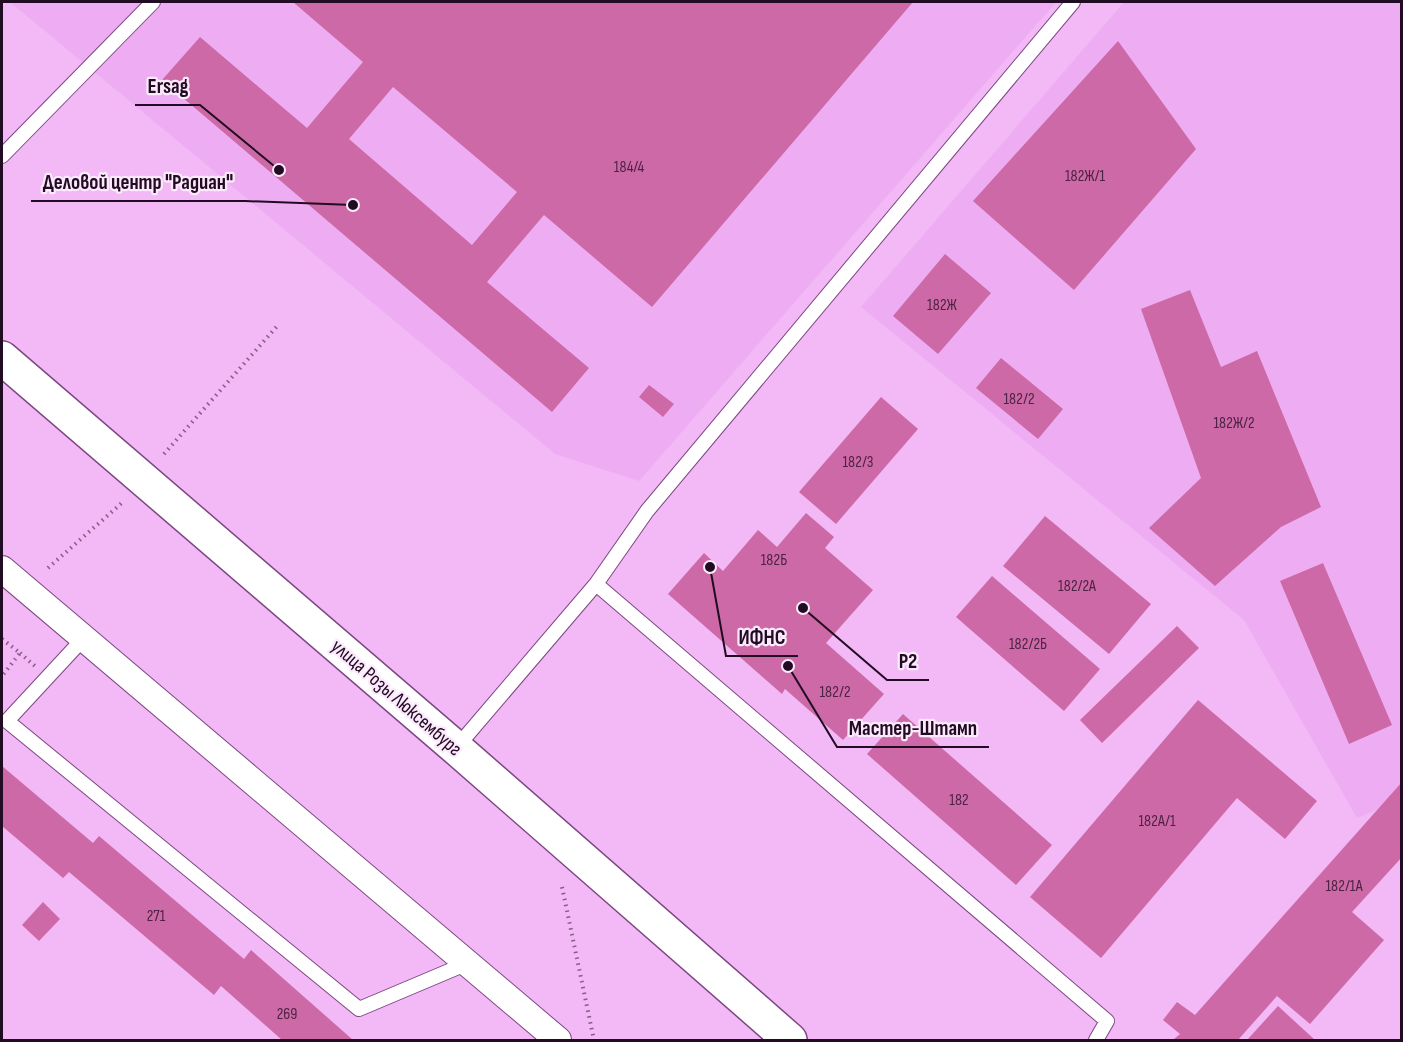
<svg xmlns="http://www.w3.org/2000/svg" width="1403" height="1042" viewBox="0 0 1403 1042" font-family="'Sofia Sans Condensed',sans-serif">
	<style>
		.built { fill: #eeadf2 }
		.building { fill: #cd69a6; fill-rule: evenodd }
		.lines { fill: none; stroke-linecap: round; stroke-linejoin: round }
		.service-casing { stroke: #7c4780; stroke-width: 16 }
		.minor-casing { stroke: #7c4780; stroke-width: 28 }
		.secondary-casing { stroke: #7c4780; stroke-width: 36 }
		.path { stroke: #865e88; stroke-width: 4; stroke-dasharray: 1.5 4.5; stroke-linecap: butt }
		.service { stroke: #fff; stroke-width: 14 }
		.minor { stroke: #fff; stroke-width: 26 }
		.secondary { stroke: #fff; stroke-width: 33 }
		.labels { text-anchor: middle; stroke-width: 4.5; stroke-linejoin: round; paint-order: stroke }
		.number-label { font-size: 16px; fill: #4c2344 }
		.street-label { font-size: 20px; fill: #210c23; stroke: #fce9fc }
		.leader { fill: none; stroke: #210c23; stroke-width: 2 }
		.callout-dot { fill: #210c23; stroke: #fce9fc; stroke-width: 2 }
		.callout-label { font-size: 21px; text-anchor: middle; font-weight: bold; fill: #210c23; stroke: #fce9fc; stroke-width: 4.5; stroke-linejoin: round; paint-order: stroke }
	</style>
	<rect width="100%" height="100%" fill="#f3b8f6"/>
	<path class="built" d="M10 2H1056L639 481 555 454Z
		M1124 2H1401V800L1357 818 1244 620 861 307Z"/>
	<path class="building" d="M293 2H913L652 307 544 215 487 282 589 368 552 412 162 80 200 37 307 128 363 62ZM393 87 517 192 472 245 349 139Z
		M1118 41 1196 149 1074 290 973 201Z
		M945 254 991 293 938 354 893 316Z
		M1190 290 1221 367 1257 351 1321 507 1281 527 1215 586 1149 528 1201 478 1141 309Z
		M1001 358 1063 409 1038 439 976 388Z
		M649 385 674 404 663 417 639 397Z
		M881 397 918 429 836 524 799 492Z
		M806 513 834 537 825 548 873 590 826 643 884 694 843 740 785 689 782 694 668 594 704 553 723 571 758 530 777 547Z
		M1045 516 1151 604 1109 654 1003 566Z
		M1323 563 1392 725 1349 744 1280 581Z
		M992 576 1100 669 1064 711 956 617Z
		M1177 626 1199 648 1102 743 1080 720Z
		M1198 700 1317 801 1285 839 1237 798 1101 958 1030 897Z
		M903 714 1052 845 1016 885 867 754Z
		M2 766 93 843 99 836 244 959 251 950 353 1040H282L221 986 214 995 69 872 63 878 2 826Z
		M1402 782V857L1352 912 1384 940 1310 1024 1277 996 1238 1040H1173L1180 1034 1163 1020 1177 1002 1195 1015Z
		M43 902 60 919 39 941 22 925Z
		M1278 1006 1315 1040H1247Z"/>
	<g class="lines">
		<defs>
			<path id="service" d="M2 156 153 2
				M596 584 1107 1021 1096 1040
				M83 639 7 721 359 1009 468 963
				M456 748 596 584 647 511 1073 2"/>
			<path id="minor" d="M2 569 558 1040"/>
			<path id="secondary" d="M2 358 456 748 790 1040"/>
		</defs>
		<use href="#service" class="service-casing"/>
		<use href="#minor" class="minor-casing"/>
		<use href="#secondary" class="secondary-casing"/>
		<path class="path" d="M164 454 279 324
			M48 568 123 502
			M2 639 20 653 2 676
			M20 653 36 667
			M562 887 594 1040"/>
		<use href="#service" class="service"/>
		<use href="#minor" class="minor"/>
		<use href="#secondary" class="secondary"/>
	</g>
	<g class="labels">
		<g class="number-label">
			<text x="629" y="172">184/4</text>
			<text x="1085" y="181">182Ж/1</text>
			<text x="942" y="310">182Ж</text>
			<text x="1019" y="404">182/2</text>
			<text x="1234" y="428">182Ж/2</text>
			<text x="858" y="467">182/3</text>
			<text x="774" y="565">182Б</text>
			<text x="1077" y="591">182/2А</text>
			<text x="1028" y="649">182/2Б</text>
			<text x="835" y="697">182/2</text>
			<text x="959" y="805">182</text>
			<text x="1157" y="826">182А/1</text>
			<text x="1344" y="891">182/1А</text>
			<text x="156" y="921">271</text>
			<text x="287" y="1019">269</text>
		</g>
		<g class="street-label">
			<text transform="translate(397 697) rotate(41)" y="7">улица Розы Люксембург</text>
		</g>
	</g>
	<path class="leader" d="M279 170L200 105H135M353 205L245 201H31M710 567L726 656H798M803 608L887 680H929M788 666L837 747H989"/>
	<g class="callout-dot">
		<circle cx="279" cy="170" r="6"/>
		<circle cx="353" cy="205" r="6"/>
		<circle cx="710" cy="567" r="6"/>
		<circle cx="803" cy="608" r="6"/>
		<circle cx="788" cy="666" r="6"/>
	</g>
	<g class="callout-label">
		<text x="168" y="93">Ersag</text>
		<text x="138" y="189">Деловой центр "Радиан"</text>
		<text x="762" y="644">ИФНС</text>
		<text x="908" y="668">Р2</text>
		<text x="913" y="735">Мастер-Штамп</text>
	</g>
	<rect width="1403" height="1042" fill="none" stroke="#210c23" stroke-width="6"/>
</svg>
